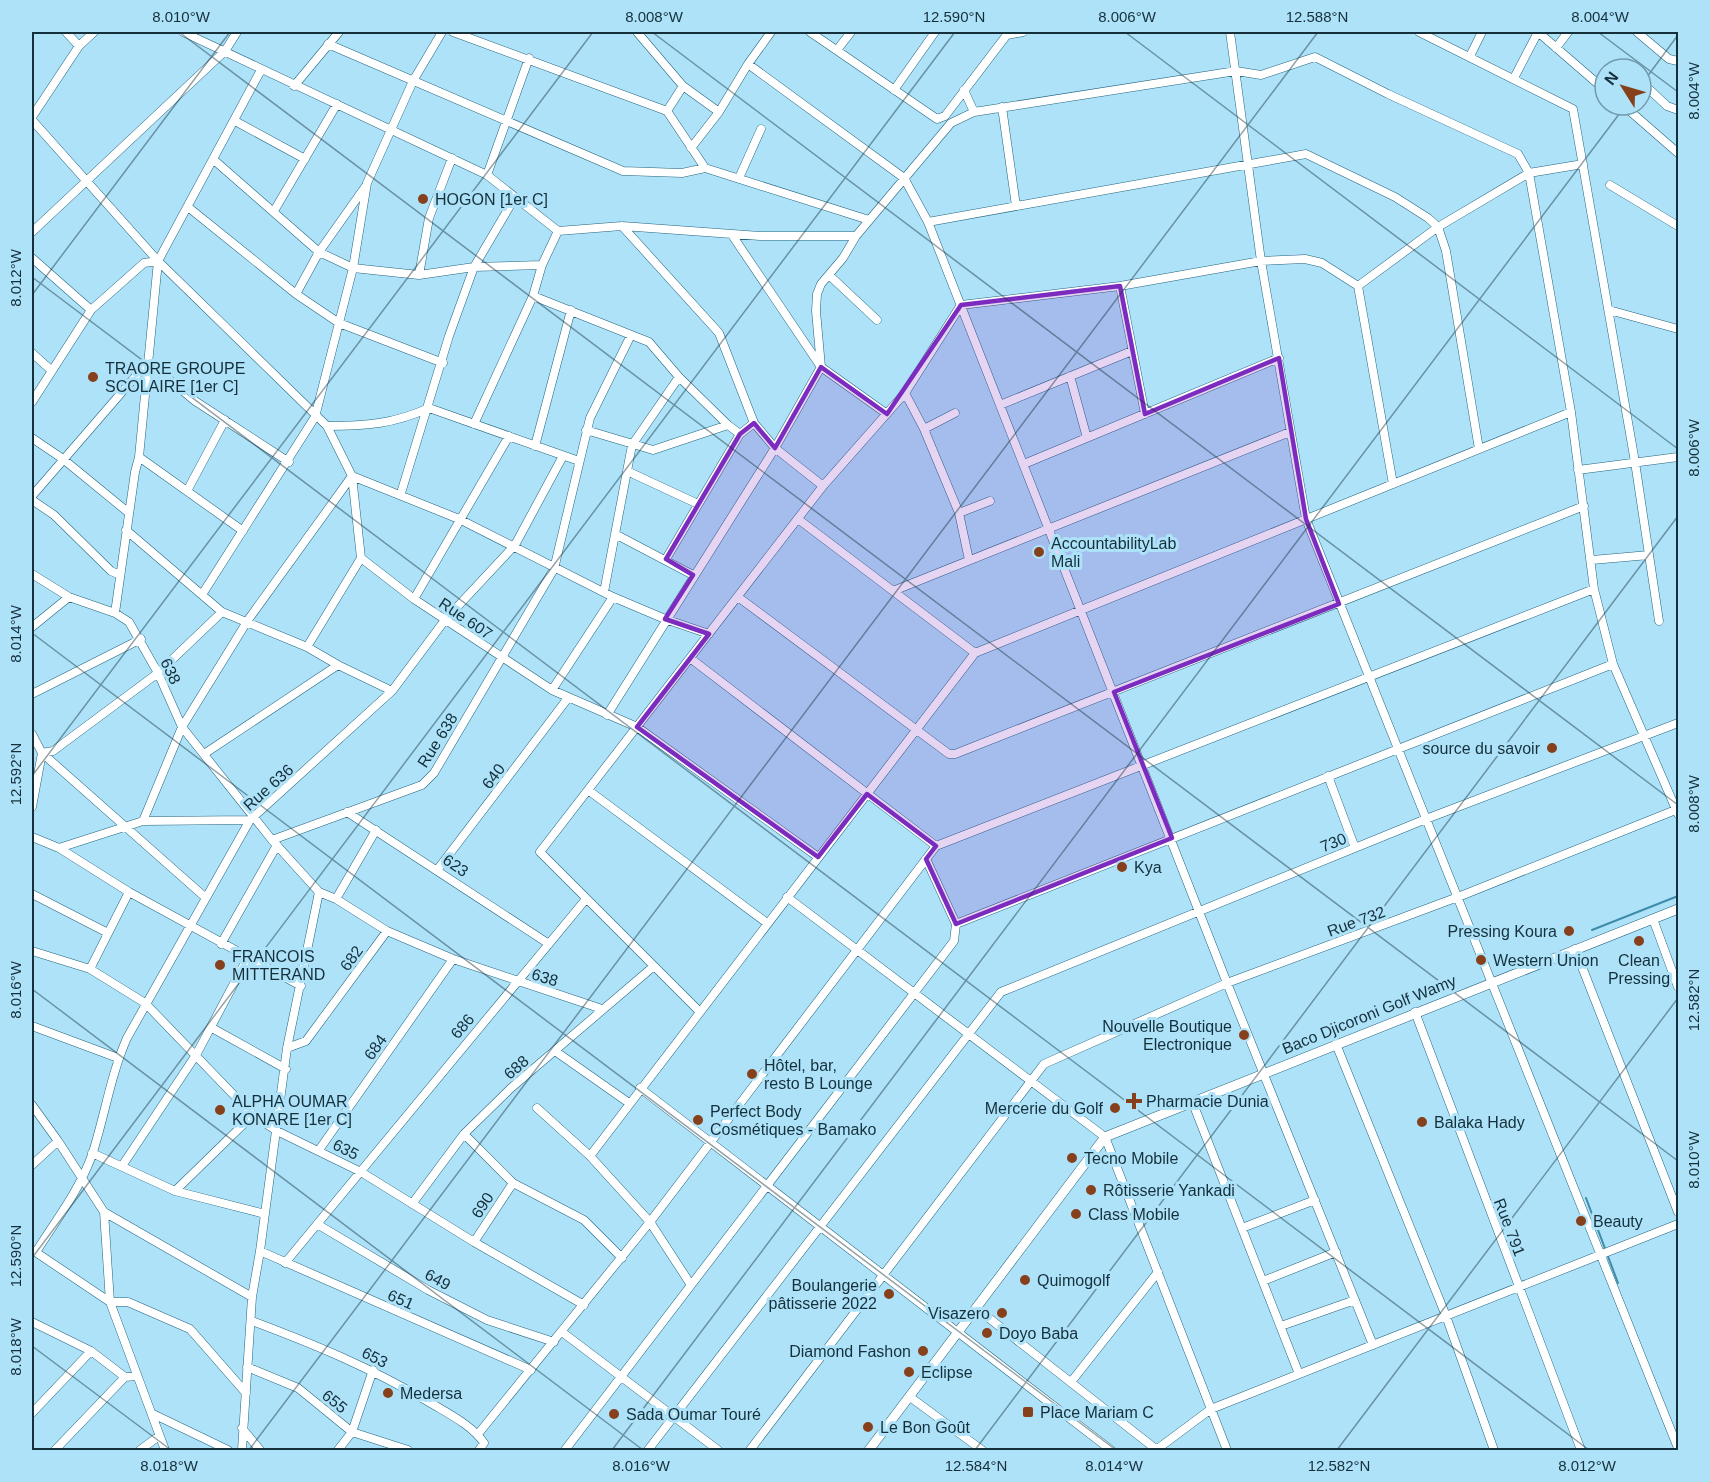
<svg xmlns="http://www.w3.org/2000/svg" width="1710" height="1482" viewBox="0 0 1710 1482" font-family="Helvetica,sans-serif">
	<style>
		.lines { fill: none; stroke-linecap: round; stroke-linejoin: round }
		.stream { stroke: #3e8ca9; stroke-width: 2 }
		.minor-casing { stroke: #21657e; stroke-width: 9 }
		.tertiary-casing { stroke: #21657e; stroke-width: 10 }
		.minor { stroke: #fff; stroke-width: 8 }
		.tertiary { stroke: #fff; stroke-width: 9 }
		.marked { fill: #7b2cbf; fill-opacity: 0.2; stroke: #7b2cbf; stroke-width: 4.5; stroke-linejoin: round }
		.ticks { fill: none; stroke: #15303b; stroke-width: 1.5; stroke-opacity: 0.45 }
		.poi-dot { fill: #86401b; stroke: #aee2f9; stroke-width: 2 }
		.labels { text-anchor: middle; stroke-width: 6; stroke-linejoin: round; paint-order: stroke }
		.poi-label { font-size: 16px; fill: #15303b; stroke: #aee2f9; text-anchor: start }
		.street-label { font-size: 16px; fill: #15303b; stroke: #aee2f9 }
		.neatline { fill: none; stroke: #15303b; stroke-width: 2 }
		.ticks-label { font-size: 15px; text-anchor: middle; fill: #15303b }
	</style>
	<rect width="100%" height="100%" fill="#aee2f9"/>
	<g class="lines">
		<path class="stream" d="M1592 930 1678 896
			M1586 1198 1618 1283"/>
		<defs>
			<path id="minor" d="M66 32 79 46
				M183 32 487 175 558 231 622 226 760 236H856L951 123 974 112 1236 71 1261 75 1315 57 1388 94 1518 154 1529 173 1571 412 1594 589 1613 664 1678 814
				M453 32 667 111 705 168 869 220
				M637 32 683 86 719 112
				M810 32 937 119 945 116 1009 32
				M1230 32 1261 261 1306 519 1678 1448
				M1419 32 1573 109 1635 462 1659 621
				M1637 32 1669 59 1678 61
				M1007 35 1023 32
				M328 44 623 171 682 173 705 168
				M1556 48 1568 32
				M837 50 851 32
				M1470 56 1482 32
				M748 64 771 32
				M1514 78 1538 32 1605 90
				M294 86 339 32
				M894 90 935 32
				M964 90 974 112
				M1650 90 1667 106 1678 110
				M1623 105 1678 153
				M1002 107 1016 206
				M667 111 683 86
				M32 117 79 46 94 32
				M32 120 158 261 327 426 352 476 361 558 414 599 552 690 637 727 818 857
				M235 121 305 159
				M691 148 719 112 748 64 904 178 928 222 1227 983 1373 1345
				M214 160 319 252 353 268 419 275 474 267 542 265
				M487 175 529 58
				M739 178 761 129
				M1610 185 1678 226
				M188 207 296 294 339 323 443 363
				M274 211 337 104
				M928 222 1306 154 1395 197 1428 218 1438 227 1446 251 1479 449
				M622 226 719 333 754 423 775 448 823 486
				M32 232 225 51 237 32
				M856 236 843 258 821 284 817 294 816 311 821 367 887 414
				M32 258 91 310 144 263 158 261
				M419 275 429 218 452 158
				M829 275 877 320
				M1120 286 1145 414
				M1358 286 1438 227 1529 173 1583 164
				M296 294 319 252 365 187
				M533 296 649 342 679 377 728 425
				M961 305 1120 286 1261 261 1305 259 1322 263 1358 286 1393 484
				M1609 310 1678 329
				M32 353 52 371
				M1070 376 1087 438
				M905 393 924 429 959 513 969 560
				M32 402 91 310
				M1000 405 1132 351
				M474 424 533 296 542 265 558 231
				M327 426C366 426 393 424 429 408L579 461
				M924 429 955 413
				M586 430 653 450 728 425 740 434 754 423
				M32 438 63 459 129 513
				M535 446 571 310
				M139 457 243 531
				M1024 464 1279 358
				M1578 470 1678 457
				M627 471 698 504
				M352 476 459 519 613 597 665 619 709 634
				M187 491 225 420
				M401 493 449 336 474 267 514 199
				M32 496 148 362 195 401 289 462
				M32 500 54 515 111 571 120 575
				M959 513 990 501
				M798 519 975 653
				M126 530 222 612 307 647 338 665 392 691
				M615 534 693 575
				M666 559 740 434
				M1592 560 1649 555
				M32 574 69 597 115 613 129 622 158 673 182 727 272 840 319 892 336 899 387 931 453 959 602 1009
				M893 591 1290 432
				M604 592 632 445 679 377
				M203 593 315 417 353 268 367 183 413 81 442 32
				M738 597 949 754H955L1584 506
				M414 599 509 436
				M115 613 135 472 139 457 158 261 261 70
				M32 627 69 597
				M307 647 361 558
				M690 658 936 846
				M552 690 613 597
				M32 694 141 639
				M607 715 775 448 821 367 732 235
				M32 734 42 753 206 898
				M204 754 338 665
				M1328 776 1355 848
				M588 790 767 923
				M32 807 42 753 53 751 158 673 222 612
				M347 812 549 944
				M143 821 182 727 248 620 352 476
				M32 837 59 848 129 892 301 986
				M272 840 422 785 434 773 554 569 590 418 631 335
				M59 848 143 821 250 820
				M438 869 568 698
				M32 894 108 933
				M787 897 1105 1137 1227 1450
				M336 899 376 830
				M1653 919 1678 987
				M956 924 1613 664
				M221 944 277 845
				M1575 949 1678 1212
				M32 951 90 969 145 1003 253 1115 277 1131 361 1172 474 1242 584 1305
				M90 969 129 892
				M699 1011 540 852 823 486 905 393 961 305
				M1415 1012 1581 1450
				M32 1026 118 1058
				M212 1028 286 1069
				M1336 1044 1446 1316 1494 1450
				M287 1048 306 1041 387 931
				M555 1051 629 1103
				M640 1088 1111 1450
				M1192 1101 1299 1374
				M32 1105 58 1141
				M537 1108 590 1156
				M464 1134 513 1183 584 1220 622 1258
				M319 1150 453 959
				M92 1153 175 1191 265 1214
				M32 1165 58 1141 104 1212 110 1302 165 1450
				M122 1166 196 1055 247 959
				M175 1191 253 1115
				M412 1204 464 1134 511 1088 654 966
				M104 1212 252 1297
				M317 1224 428 1290 487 1320 554 1342
				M1242 1228 1315 1200
				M474 1242 513 1183
				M34 1251 110 1302H128L190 1329 246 1393
				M260 1251 531 1370
				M36 1252C56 1220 81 1188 93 1152 105 1114 111 1074 127 1038L250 820 392 691 445 620 515 545 563 456
				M285 1263 586 899
				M1263 1281 1336 1252
				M691 1285 650 1222 590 1156 975 653 1571 412
				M976 1308 1157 1450
				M252 1321C316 1345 369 1367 429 1402 447 1413 472 1425 484 1443L479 1450
				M32 1322 91 1351 125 1377 137 1376
				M1281 1326 1355 1300
				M562 1332 718 1450
				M247 1367 298 1388 352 1432 408 1450
				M1071 1382 1158 1272
				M910 1397 982 1450
				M32 1413 91 1351
				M153 1414 228 1450
				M242 1428 260 1450
				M478 1434 650 1222 936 846 1594 589
				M55 1450 125 1377
				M140 1450 159 1436
				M242 1450 252 1297 260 1251 287 1048 319 892
				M338 1450 352 1432 373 1370
				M565 1450 954 941 956 924 926 859
				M648 1450 1001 992 1426 819 1678 723
				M750 1450 1044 1064 1227 983 1458 897 1678 809
				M1156 1450 1211 1409 1678 1224"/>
			<path id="tertiary" d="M869 1450 1105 1137 1678 909"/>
		</defs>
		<use href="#minor" class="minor-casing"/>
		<use href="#tertiary" class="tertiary-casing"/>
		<use href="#minor" class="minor"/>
		<use href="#tertiary" class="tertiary"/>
	</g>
	<path class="marked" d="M1120 286 1145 414 1279 358 1306 519 1339 604 1114 692 1172 838 956 924 926 859 936 846 867 794 818 857 637 727 709 634 665 619 693 575 666 559 740 434 754 423 775 448 821 367 887 414 961 305Z"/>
	<path class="ticks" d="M179 32 1678 1161M652 32 1678 805M1125 32 1678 449M1598 32 1678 92M1641 85 1678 35M32 277 1589 1450M32 295 230 32M32 633 1116 1450M32 776 593 32M32 989 643 1450M32 1258 955 32M32 1346 171 1450M249 1450 1318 32M612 1450 1626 105M975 1450 1678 516M1337 1450 1678 998"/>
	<g class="poi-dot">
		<circle cx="423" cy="199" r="6"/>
		<circle cx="93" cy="377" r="6"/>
		<circle cx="1039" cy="552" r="6"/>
		<circle cx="1552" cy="748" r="6"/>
		<circle cx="1122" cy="867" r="6"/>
		<circle cx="1569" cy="931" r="6"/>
		<circle cx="1639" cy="941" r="6"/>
		<circle cx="1481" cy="960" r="6"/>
		<circle cx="220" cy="965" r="6"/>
		<circle cx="1244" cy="1035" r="6"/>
		<circle cx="752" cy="1074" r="6"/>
		<path d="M1131 1092h6v6h6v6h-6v6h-6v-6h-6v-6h6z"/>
		<circle cx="1115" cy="1108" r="6"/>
		<circle cx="220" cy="1110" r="6"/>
		<circle cx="698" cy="1120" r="6"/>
		<circle cx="1422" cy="1122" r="6"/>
		<circle cx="1072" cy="1158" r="6"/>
		<circle cx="1091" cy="1190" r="6"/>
		<circle cx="1076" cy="1214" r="6"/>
		<circle cx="1581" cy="1221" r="6"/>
		<circle cx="1025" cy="1280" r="6"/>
		<circle cx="889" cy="1294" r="6"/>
		<circle cx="1002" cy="1313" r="6"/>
		<circle cx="987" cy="1333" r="6"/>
		<circle cx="923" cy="1351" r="6"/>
		<circle cx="909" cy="1372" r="6"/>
		<circle cx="388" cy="1393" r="6"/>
		<rect x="1022" y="1406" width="12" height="12" rx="3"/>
		<circle cx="614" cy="1414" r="6"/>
		<circle cx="868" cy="1427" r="6"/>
	</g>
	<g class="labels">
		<g class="poi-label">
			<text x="435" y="205">HOGON [1er C]</text>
			<text x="105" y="374">TRAORE GROUPE<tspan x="105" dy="18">SCOLAIRE [1er C]</tspan></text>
			<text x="1051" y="549">AccountabilityLab<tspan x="1051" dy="18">Mali</tspan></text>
			<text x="1540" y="754" text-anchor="end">source du savoir</text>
			<text x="1134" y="873">Kya</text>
			<text x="1557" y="937" text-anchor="end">Pressing Koura</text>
			<text x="232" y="962">FRANCOIS<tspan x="232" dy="18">MITTERAND</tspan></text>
			<text x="1493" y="966">Western Union</text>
			<text x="1639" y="966" text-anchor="middle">Clean<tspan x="1639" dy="18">Pressing</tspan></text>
			<text x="1232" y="1032" text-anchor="end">Nouvelle Boutique<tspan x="1232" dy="18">Electronique</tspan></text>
			<text x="764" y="1071">Hôtel, bar,<tspan x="764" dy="18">resto B Lounge</tspan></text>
			<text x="232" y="1107">ALPHA OUMAR<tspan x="232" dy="18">KONARE [1er C]</tspan></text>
			<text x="1146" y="1107">Pharmacie Dunia</text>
			<text x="1103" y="1114" text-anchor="end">Mercerie du Golf</text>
			<text x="710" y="1117">Perfect Body<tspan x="710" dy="18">Cosmétiques - Bamako</tspan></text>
			<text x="1434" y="1128">Balaka Hady</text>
			<text x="1084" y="1164">Tecno Mobile</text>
			<text x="1103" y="1196">Rôtisserie Yankadi</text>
			<text x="1088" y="1220">Class Mobile</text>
			<text x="1593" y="1227">Beauty</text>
			<text x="1037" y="1286">Quimogolf</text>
			<text x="877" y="1291" text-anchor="end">Boulangerie<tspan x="877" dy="18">pâtisserie 2022</tspan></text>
			<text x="990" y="1319" text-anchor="end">Visazero</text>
			<text x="999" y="1339">Doyo Baba</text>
			<text x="911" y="1357" text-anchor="end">Diamond Fashon</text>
			<text x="921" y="1378">Eclipse</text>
			<text x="400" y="1399">Medersa</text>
			<text x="1040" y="1418">Place Mariam C</text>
			<text x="626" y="1420">Sada Oumar Touré</text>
			<text x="880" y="1433">Le Bon Goût</text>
		</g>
		<g class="street-label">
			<text transform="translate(466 618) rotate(34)" y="6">Rue 607</text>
			<text transform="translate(171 671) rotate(65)" y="6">638</text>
			<text transform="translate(437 740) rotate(-58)" y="6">Rue 638</text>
			<text transform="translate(493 776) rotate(-53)" y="6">640</text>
			<text transform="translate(268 787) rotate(-42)" y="6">Rue 636</text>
			<text transform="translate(1333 842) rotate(-22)" y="6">730</text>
			<text transform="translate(456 865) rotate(34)" y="6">623</text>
			<text transform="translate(1356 921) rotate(-20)" y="6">Rue 732</text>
			<text transform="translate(351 958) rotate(-54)" y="6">682</text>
			<text transform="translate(545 977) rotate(17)" y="6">638</text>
			<text transform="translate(1369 1014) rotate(-22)" y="6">Baco Djicoroni Golf Wamy</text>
			<text transform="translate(462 1026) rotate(-50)" y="6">686</text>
			<text transform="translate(375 1047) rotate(-55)" y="6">684</text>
			<text transform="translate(516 1067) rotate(-41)" y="6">688</text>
			<text transform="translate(346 1149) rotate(27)" y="6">635</text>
			<text transform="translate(482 1205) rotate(-57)" y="6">690</text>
			<text transform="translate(1510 1227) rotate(69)" y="6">Rue 791</text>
			<text transform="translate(438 1279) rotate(28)" y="6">649</text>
			<text transform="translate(401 1299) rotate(24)" y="6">651</text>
			<text transform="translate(375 1357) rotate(27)" y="6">653</text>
			<text transform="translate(335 1401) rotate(39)" y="6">655</text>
		</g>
	</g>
	<rect width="1710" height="1482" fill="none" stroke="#aee2f9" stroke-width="66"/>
	<g transform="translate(1623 87) rotate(307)"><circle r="28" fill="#aee2f9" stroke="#719bad" stroke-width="1.5"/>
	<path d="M0-4.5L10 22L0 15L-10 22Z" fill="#86401b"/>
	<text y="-9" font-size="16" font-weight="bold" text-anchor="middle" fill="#15303b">N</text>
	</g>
	<rect x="33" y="33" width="1644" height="1416" class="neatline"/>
	<g class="ticks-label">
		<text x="181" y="22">8.010°W</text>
		<text x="654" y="22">8.008°W</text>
		<text x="954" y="22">12.590°N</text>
		<text x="1127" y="22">8.006°W</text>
		<text x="1317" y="22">12.588°N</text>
		<text x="1600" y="22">8.004°W</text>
		<text transform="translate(1694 91) rotate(-90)" y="5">8.004°W</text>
		<text transform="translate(16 278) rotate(-90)" y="5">8.012°W</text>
		<text transform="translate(1694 448) rotate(-90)" y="5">8.006°W</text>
		<text transform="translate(16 634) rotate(-90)" y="5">8.014°W</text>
		<text transform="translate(16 774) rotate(-90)" y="5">12.592°N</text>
		<text transform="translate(1694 804) rotate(-90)" y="5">8.008°W</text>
		<text transform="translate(16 990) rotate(-90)" y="5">8.016°W</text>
		<text transform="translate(1694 1000) rotate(-90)" y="5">12.582°N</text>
		<text transform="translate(1694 1160) rotate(-90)" y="5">8.010°W</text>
		<text transform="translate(16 1256) rotate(-90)" y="5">12.590°N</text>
		<text transform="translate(16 1347) rotate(-90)" y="5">8.018°W</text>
		<text x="169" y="1471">8.018°W</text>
		<text x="641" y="1471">8.016°W</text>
		<text x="976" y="1471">12.584°N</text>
		<text x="1114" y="1471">8.014°W</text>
		<text x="1339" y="1471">12.582°N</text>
		<text x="1587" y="1471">8.012°W</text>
	</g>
</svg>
